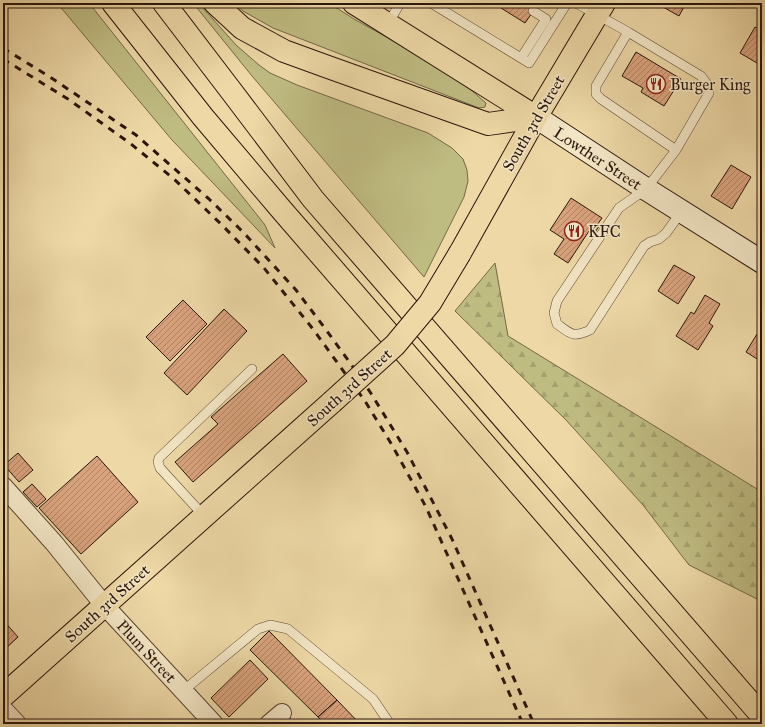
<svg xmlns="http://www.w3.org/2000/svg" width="765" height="727" viewBox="0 0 765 727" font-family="'IM FELL Great Primer',serif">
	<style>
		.green { fill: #bfbc82; stroke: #746847 }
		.forest { fill: url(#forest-firs); stroke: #746847 }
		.building { fill: url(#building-hatch); stroke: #2a150c }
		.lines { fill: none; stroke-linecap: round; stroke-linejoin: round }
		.service-casing { stroke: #5b4632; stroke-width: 10 }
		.minor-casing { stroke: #5b4632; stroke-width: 20 }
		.secondary-casing { stroke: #2a150c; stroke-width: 24 }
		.primary-casing { stroke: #2a150c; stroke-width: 24 }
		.motorway-casing { stroke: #2a150c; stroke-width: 24 }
		.service { stroke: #f3e6c5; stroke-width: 9 }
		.minor { stroke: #f3e6c5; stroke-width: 18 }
		.secondary { stroke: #f3e6c5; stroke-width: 22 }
		.primary { stroke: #edd8a6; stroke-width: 22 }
		.motorway { stroke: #edd8a6; stroke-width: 22 }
		.rail { stroke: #2a150c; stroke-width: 3; stroke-dasharray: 7 7; stroke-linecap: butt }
		.primary-bridge-casing { stroke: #2a150c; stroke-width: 24; stroke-linecap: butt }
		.primary-bridge { stroke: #edd8a6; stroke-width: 22 }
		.labels { text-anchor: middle; stroke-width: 3; stroke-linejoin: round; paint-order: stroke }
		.poi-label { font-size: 16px; fill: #2a150c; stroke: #f3e6c5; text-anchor: start }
		.street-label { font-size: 16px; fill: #2a150c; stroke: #f3e6c5 }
	</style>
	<defs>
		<pattern id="forest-firs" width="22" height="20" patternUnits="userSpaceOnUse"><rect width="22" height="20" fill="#bfbc82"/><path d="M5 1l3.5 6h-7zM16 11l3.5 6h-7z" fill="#a4a16f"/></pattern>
		<pattern id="building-hatch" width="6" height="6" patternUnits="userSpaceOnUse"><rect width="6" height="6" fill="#d8a27c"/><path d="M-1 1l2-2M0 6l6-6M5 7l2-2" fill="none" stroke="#af8364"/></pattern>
	</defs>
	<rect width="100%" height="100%" fill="#edd8a6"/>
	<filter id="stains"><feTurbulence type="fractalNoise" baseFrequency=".005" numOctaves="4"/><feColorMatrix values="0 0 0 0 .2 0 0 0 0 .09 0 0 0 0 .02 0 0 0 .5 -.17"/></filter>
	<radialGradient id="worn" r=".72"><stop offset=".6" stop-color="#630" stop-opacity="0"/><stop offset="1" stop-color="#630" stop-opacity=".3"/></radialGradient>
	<path class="green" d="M57 3H89L265 225 275 248 172 140Z
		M193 3H200L204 9 236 45 259 65 270 73 297 85 428 133 452 148 463 159 467 170 468 181 464 197 424 277 252 76Z
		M234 3H329L354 19 417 54 471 90 486 103 485 107 479 108 273 28 243 11Z"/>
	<path class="forest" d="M495 263 508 336 762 492V600L757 599 689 565 643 505 566 420 455 311Z"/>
	<path class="building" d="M493 3H539L525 23Z
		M656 3H686L679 16Z
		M755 27 762 31V66L740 53Z
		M636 52 681 79 664 106 641 92 643 88 622 76Z
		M731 165 751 177 732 209 711 196Z
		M571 198 602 218 597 225 599 226 594 234 589 231 568 263 554 254 564 239 550 230Z
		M674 265 695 277 678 304 658 291Z
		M705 295 720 304 709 323 713 326 698 350 676 336 691 312 694 314Z
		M183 300 207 324 170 361 146 337Z
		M224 309 247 331 187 395 164 373Z
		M757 334 762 337V362L746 352Z
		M283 354 307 381 193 482 175 462 218 424 211 417Z
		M18 453 33 470 19 482 4 465Z
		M97 456 138 502 81 554 39 508Z
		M32 484 46 499 37 507 23 492Z
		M3 620 18 637 3 651Z
		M269 631 337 700 318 717 250 650Z
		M250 660 268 679 229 717 211 698Z
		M337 700 360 724H325L318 717Z"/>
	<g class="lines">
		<defs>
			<path id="service" d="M431 3 521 58
				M576 3 628 32 701 76 707 84 709 93 676 150 646 189 619 208 557 301 554 313 557 324C571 334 573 338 590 330L644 246 650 242 659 239 666 233 682 211
				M533 11 546 19 521 58 529 63 567 3
				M388 24 400 3
				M628 32 596 86V94L601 99 676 150
				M204 516 160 468 158 462 159 458 252 369
				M183 691 258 629 270 625 288 629 373 699 390 724"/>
			<path id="minor" d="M3 486 54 543 104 605 214 724
				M3 709 17 724
				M269 724 282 713"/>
			<path id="secondary" d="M536 117 646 189 762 262"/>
			<path id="primary" d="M215 3 242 28 284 51 328 67 488 124 536 117
				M354 3 536 117
				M460 253 536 117 604 3
				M3 696 332 402"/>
			<path id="motorway" d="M113 3 203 117 280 208 727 724
				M164 3 232 92 313 199 762 716"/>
		</defs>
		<use href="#service" class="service-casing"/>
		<use href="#minor" class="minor-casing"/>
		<use href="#secondary" class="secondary-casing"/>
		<use href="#primary" class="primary-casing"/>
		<use href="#motorway" class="motorway-casing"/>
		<use href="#service" class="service"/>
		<use href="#minor" class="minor"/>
		<use href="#secondary" class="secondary"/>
		<use href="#primary" class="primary"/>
		<use href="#motorway" class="motorway"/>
		<path class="rail" d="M3 48 50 77 136 135 209 199 243 232 296 290 324 327 361 378 372 395 407 452 452 539 534 724
			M3 59 68 99 131 144 174 179 222 225 264 268 313 329 365 401 392 445 426 507 523 724"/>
		<defs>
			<path id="primary-bridge" d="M332 402 395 345 430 303 460 253"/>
		</defs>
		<use href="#primary-bridge" class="primary-bridge-casing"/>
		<use href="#primary-bridge" class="primary-bridge"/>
	</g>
	<defs>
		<symbol id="restaurant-ring" viewBox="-11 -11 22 22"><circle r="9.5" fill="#f3e6c5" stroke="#8f2418" stroke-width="1.5"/><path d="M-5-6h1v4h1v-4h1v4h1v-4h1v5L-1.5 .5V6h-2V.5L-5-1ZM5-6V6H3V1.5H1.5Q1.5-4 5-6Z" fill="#8f2418"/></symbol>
	</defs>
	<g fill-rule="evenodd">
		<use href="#restaurant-ring" x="645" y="73" width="22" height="22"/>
		<use href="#restaurant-ring" x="563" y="220" width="22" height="22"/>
	</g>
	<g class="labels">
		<g class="poi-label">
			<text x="670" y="90">Burger King</text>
			<text x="588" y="237">KFC</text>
		</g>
		<g class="street-label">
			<text transform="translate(533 123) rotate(-60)" y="6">South 3rd Street</text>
			<text transform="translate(598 158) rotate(33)" y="6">Lowther Street</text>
			<text transform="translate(349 387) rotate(-42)" y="6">South 3rd Street</text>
			<text transform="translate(107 603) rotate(-42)" y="6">South 3rd Street</text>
			<text transform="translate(147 651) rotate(47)" y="6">Plum Street</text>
		</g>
	</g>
	<rect width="765" height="727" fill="none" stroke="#edd8a6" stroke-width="16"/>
	<rect x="4" y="4" width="757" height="719" fill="none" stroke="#2a150c" stroke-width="2"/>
	<rect x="8" y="8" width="749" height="711" fill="none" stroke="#2a150c"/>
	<rect width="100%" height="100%" filter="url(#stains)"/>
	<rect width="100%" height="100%" fill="url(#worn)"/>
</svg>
